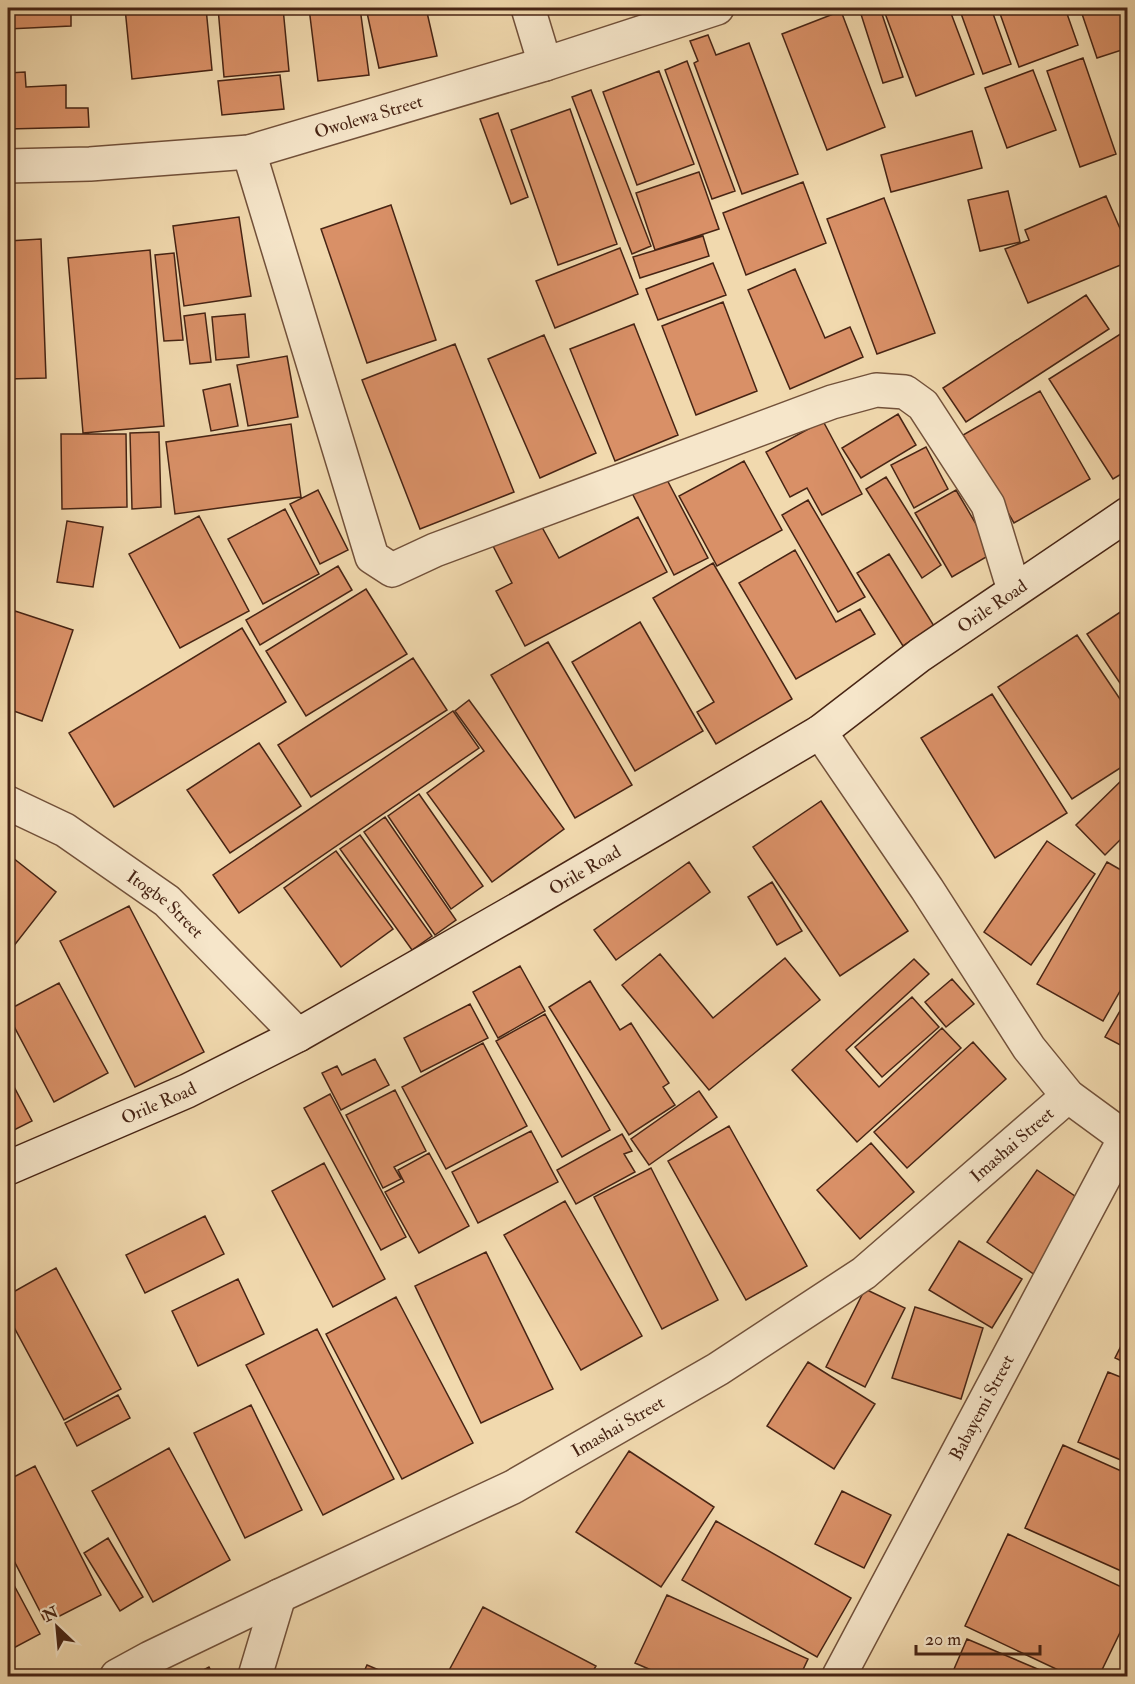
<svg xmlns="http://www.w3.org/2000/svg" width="1135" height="1684" viewBox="0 0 1135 1684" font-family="'IM FELL Double Pica',serif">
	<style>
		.building { fill: #d99067; stroke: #472414; stroke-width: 1.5 }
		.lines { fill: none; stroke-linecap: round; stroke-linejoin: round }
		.street-casing { stroke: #72513a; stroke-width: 36 }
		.secondary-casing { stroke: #472414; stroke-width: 36 }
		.street { stroke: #f6e6ca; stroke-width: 33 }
		.secondary { stroke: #f6e6ca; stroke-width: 33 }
		.labels { text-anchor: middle; stroke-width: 4.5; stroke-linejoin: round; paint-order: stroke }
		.street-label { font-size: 18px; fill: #472414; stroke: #f6e6ca }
	</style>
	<rect width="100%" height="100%" fill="#f1d9ae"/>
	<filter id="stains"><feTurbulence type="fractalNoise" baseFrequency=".00333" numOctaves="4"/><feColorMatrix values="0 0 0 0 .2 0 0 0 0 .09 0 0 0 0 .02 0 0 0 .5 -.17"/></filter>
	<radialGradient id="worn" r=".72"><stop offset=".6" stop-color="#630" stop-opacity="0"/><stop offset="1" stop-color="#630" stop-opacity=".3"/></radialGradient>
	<path class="building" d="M8 8H71V26L8 29Z
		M125 8H206L212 70 132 79Z
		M218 8H283L289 71 224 77Z
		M309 8H360L369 75 318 81Z
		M366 8H426L437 56 379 68Z
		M859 8H880L903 77 883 83Z
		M883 8H949L974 74 916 96Z
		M959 8H991L1011 64 983 74Z
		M998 8H1065L1078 45 1019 67Z
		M1080 8H1128V48L1097 58Z
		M841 11 885 127 827 150 782 34Z
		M708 35 716 55 749 43 798 174 742 194 694 63 698 61 690 41Z
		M1083 58 1116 154 1080 167 1047 71Z
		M687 61 735 191 712 199 665 70Z
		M1033 70 1056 130 1007 148 985 88Z
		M659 71 694 164 637 185 603 92Z
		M25 72 26 87 66 85V108H88L89 127 8 129V73Z
		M280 75 284 109 222 115 218 81Z
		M591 90 651 246 632 254 572 97Z
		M570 109 617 244 558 265 511 130Z
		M498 113 528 197 511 204 480 119Z
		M972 131 982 168 891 192 881 155Z
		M699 172 719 229 655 250 636 193Z
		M803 182 826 243 746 275 723 213Z
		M1008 191 1020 242 980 251 968 200Z
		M1106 196 1128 247V262L1028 303 1005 249 1029 240 1025 230Z
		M884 198 935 333 877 354 827 219Z
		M391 205 436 340 367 363 321 229Z
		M239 217 251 296 184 306 173 226Z
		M703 236 709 256 640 278 633 257Z
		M41 239 46 378 8 379V241Z
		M620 248 638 294 555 328 536 281Z
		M150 250 164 426 83 433 68 258Z
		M174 253 183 340 164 341 155 255Z
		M713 263 726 295 658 320 646 289Z
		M795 269 825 338 850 327 863 357 790 389 748 290Z
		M1086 295 1109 329 966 422 943 388Z
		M723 302 757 391 696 415 662 326Z
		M205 313 211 362 190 364 184 316Z
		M245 314 249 357 216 360 212 317Z
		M634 324 678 435 615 461 570 349Z
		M1122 333 1128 342V470L1113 479 1049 379Z
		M544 335 596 453 540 478 488 359Z
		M455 344 514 492 420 529 362 380Z
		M287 356 298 417 248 426 237 365Z
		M230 384 238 426 211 431 203 390Z
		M1040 391 1090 479 1014 523 963 435Z
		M898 414 916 445 861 478 842 448Z
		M823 421 862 494 822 515 807 488 790 497 766 452Z
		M291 424 301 497 175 514 166 442Z
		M159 432 161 507 132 509 130 433Z
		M61 434H126L127 507 62 509Z
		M926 447 948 489 914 508 891 465Z
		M744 461 782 530 717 566 679 496Z
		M664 474 708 558 674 575 631 491Z
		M886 477 941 565 922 578 866 489Z
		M318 490 348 550 320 564 290 504Z
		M956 490 993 553 952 577 915 513Z
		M808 500 865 597 838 612 782 515Z
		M285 509 319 574 263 604 228 539Z
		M199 516 249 611 180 648 129 554Z
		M638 517 667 572 525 646 496 591 512 583 492 544 538 520 559 558Z
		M67 521 103 527 93 587 57 582Z
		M795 550 836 622 860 609 875 634 796 679 739 583Z
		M889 554 934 626 903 646 857 573Z
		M713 563 792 699 716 744 697 712 714 702 653 598Z
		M338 566 352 590 260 645 246 620Z
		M366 589 407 654 306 716 266 651Z
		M1128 607V695L1087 634Z
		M15 611 73 630 42 721 8 709V633Z
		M640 622 703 731 635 771 572 662Z
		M242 628 286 702 114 807 69 733Z
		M1077 635 1128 711V763L1072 799 998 687Z
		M548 642 632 785 575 818 491 675Z
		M413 658 447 710 311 797 278 745Z
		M992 694 1067 813 995 858 921 738Z
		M469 700 564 829 492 882 427 793 484 751 455 711Z
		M453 711 479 748 239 913 213 875Z
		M259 743 301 806 230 853 187 790Z
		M1128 774V832L1105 855 1076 825Z
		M419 794 483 886 451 909 388 816Z
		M821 801 908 931 840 976 753 847Z
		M385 817 456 920 435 935 364 832Z
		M360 835 432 936 412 950 340 849Z
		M1047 841 1095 874 1031 965 984 932Z
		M336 851 393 929 341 967 284 888Z
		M8 854 56 892 13 947 8 943Z
		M689 862 710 892 616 960 594 930Z
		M1107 862 1128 874V977L1103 1021 1037 984Z
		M772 882 802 931 777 945 748 897Z
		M129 906 204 1052 135 1087 60 941Z
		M660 954 713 1018 785 958 820 1000 709 1090 622 985Z
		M914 959 929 974 846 1050 879 1087 942 1028 961 1048 857 1142 792 1070Z
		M520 966 545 1011 498 1038 473 992Z
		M952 979 974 1004 946 1027 925 1002Z
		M590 981 620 1030 631 1023 669 1083 663 1087 675 1105 629 1135 549 1007Z
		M59 983 108 1073 54 1102 8 1015V1010Z
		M912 997 939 1027 882 1077 855 1047Z
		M1128 997V1049L1105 1037Z
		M470 1004 488 1038 421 1072 404 1038Z
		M545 1014 610 1130 562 1157 496 1041Z
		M973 1042 1006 1079 907 1168 874 1132Z
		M483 1043 527 1126 446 1169 402 1087Z
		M375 1059 389 1085 341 1110 322 1073 337 1066 342 1075Z
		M11 1081 32 1121 8 1133V1083Z
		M395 1090 426 1151 394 1167 401 1179 383 1188 346 1115Z
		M699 1091 717 1117 649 1165 631 1139Z
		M330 1094 406 1237 381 1250 304 1108Z
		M729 1126 807 1266 746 1300 668 1161Z
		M531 1131 558 1182 478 1223 452 1172Z
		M622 1134 632 1151 624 1154 635 1172 576 1204 557 1170Z
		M871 1143 914 1192 860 1239 817 1190Z
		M429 1153 469 1226 419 1253 385 1192 404 1182 398 1170Z
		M324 1163 385 1279 333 1307 272 1191Z
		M651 1168 718 1300 662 1329 594 1197Z
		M1037 1170 1085 1203 1035 1275 987 1242Z
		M565 1201 642 1336 581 1370 504 1235Z
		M205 1216 224 1254 145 1293 126 1255Z
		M959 1241 1022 1279 992 1328 929 1290Z
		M486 1252 553 1389 481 1423 415 1286Z
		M56 1268 121 1389 64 1420 8 1316V1295Z
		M238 1279 264 1334 198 1366 172 1311Z
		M865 1289 905 1308 865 1387 826 1367Z
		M396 1297 473 1443 402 1479 326 1334Z
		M915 1307 983 1328 961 1399 892 1378Z
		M317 1329 394 1479 323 1515 246 1365Z
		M1128 1332V1364L1115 1358Z
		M808 1362 875 1404 834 1469 767 1426Z
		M1108 1372 1128 1380V1463L1078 1442Z
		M118 1395 130 1418 77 1446 65 1423Z
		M251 1405 302 1510 245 1538 194 1433Z
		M1063 1445 1128 1474V1574L1025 1528Z
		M169 1448 230 1560 153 1602 92 1491Z
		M629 1451 714 1507 661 1587 576 1532Z
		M35 1466 101 1595 46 1623 8 1549V1480Z
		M842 1491 891 1515 864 1568 815 1544Z
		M716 1521 851 1598 817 1657 682 1580Z
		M1008 1534 1128 1590V1616L1099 1676H1071L965 1626Z
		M108 1538 143 1597 120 1611 84 1553Z
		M8 1574 40 1634 8 1651Z
		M667 1595 808 1659 800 1676H665L635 1663Z
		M483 1607 596 1666 590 1676H446Z
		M967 1639 1054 1676H951Z
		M367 1665 393 1676H362Z
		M209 1667 214 1676H192Z"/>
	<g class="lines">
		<defs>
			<g id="street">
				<path d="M528 8 545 64"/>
				<path d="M249 152 372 557 392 570 435 550 832 402 876 390 905 392 923 405 988 505 1014 590"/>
				<path id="s1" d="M8 166 90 164 249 152 545 64 717 8"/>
				<path d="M820 732 927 889 1029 1048 1068 1096 1128 1140"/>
				<path id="s2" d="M8 803 65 830 167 901 298 1035"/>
				<path id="s3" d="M117 1676 150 1658 279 1596 513 1487 718 1369 864 1273 1068 1096"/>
				<path d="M255 1676 279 1596"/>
				<path id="s4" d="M839 1676 1125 1138"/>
			</g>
			<g id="secondary">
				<path id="s5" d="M8 1168 187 1091 298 1035 522 907 820 732 920 655 1128 514"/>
			</g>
		</defs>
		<use href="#street" class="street-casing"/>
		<use href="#secondary" class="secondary-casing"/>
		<use href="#street" class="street"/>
		<use href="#secondary" class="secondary"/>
	</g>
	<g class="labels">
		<g class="street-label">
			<text dy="6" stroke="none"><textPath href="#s1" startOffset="366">Owolewa Street</textPath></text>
			<text dy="6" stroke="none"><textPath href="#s5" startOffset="1136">Orile Road</textPath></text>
			<text dy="6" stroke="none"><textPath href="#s5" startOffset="650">Orile Road</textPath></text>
			<text dy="6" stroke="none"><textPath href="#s2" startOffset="188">Itogbe Street</textPath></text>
			<text dy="6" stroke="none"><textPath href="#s5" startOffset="164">Orile Road</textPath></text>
			<text dy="6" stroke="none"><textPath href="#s3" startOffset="1046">Imashai Street</textPath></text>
			<text dy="6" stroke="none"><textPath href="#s4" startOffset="304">Babayemi Street</textPath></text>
			<text dy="6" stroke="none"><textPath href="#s3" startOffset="560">Imashai Street</textPath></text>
		</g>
	</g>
	<rect width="1135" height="1684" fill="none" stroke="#f1d9ae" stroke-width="30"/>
	<rect x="9" y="9" width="1117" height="1666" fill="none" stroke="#472414" stroke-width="3"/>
	<rect x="15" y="15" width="1105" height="1654" fill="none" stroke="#472414" stroke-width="1.5"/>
	<g transform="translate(57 1627) rotate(334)" stroke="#f6e6ca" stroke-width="4.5" paint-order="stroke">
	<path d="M0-4.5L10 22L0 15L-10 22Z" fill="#472414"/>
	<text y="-9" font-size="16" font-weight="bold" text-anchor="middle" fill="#472414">N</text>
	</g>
	<path d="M916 1645v9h124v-9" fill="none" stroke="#472414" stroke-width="3"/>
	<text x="925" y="1645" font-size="18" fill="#472414" stroke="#f6e6ca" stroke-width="4.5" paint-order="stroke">20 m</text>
	<rect width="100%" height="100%" filter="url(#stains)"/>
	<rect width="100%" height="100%" fill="url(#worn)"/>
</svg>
